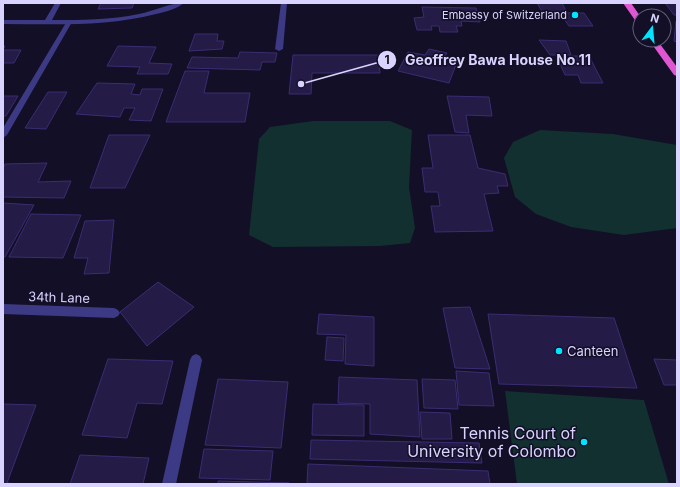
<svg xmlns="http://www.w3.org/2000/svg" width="680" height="487" viewBox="0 0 680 487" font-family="Inter,sans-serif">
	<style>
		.green { fill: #12302f }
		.building { fill: #241b47; stroke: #3b2d73 }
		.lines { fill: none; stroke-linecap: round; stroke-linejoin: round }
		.minor { fill: #3d3a85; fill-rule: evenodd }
		.tertiary { fill: #3d3a85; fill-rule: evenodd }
		.trunk { fill: #e055d1; fill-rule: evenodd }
		.poi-dot { fill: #00e5ff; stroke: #130f26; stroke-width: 1.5 }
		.labels { text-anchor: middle; stroke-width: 3; stroke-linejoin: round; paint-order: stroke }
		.far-poi-label { font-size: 11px; fill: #d9d4ff; stroke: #130f26; text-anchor: end }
		.street-label { font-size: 13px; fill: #d9d4ff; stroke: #130f26 }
		.poi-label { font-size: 13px; fill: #d9d4ff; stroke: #130f26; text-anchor: start }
		.near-poi-label { font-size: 16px; fill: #d9d4ff; stroke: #130f26; text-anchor: end }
		.leader { fill: none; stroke: #d9d4ff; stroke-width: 1.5 }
		.callout-dot { fill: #d9d4ff; stroke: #130f26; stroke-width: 1.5 }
		.mark-label { font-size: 12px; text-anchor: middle; font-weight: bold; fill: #111 }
		.callout-label { font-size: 14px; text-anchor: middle; font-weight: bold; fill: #d9d4ff; stroke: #130f26; stroke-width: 3; stroke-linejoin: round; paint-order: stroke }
	</style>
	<rect width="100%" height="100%" fill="#130f26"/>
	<path class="green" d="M313 121H390L412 130 409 187 415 228 410 243 380 246 273 247 249 235 259 139 270 127Z
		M540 130 613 134 677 145V228L624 235 571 227 536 214 515 197 504 158 513 142Z
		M505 391 644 400 669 484H517Z"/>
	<path class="building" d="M101 3H134L132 8 98 9Z
		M537 3H564H562L567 13H584L593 26H569L560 13H543Z
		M665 3H677V15H674Z
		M422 7 476 8 480 22 461 21 462 26H456L458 32H440L439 26H431L432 30H417L414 18 424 17Z
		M676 21 677 22V42L674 41Z
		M195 34H218L217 41H224L222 49 189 51Z
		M539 40 566 41 571 55H550Z
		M3 46H5L3 50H21L14 63H3Z
		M118 46 156 47 149 63 172 64 168 74H137L140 67 107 66Z
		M429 49 447 53 443 59 457 62 449 83 398 71 408 52 425 55Z
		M240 52 277 53 275 62H262L260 70 187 68 192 57 238 58Z
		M293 55H378L380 73H312L311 94H289Z
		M569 56H589L603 83H581L578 75H565L560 64H573Z
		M185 71H209L204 93H250L245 122H166Z
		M97 83 135 84 131 94 140 95 142 89H163L151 121 129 120 135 108H124L120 117 76 114Z
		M48 92H67L46 129 25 128Z
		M3 96H18L6 116H3Z
		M447 96 489 97 492 116 466 115 469 133 455 132Z
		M109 135H150L125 188H90Z
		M428 135H470L478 168 505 174 508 186H497L499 193 484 194 493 231 435 232 431 206H440L438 192H425L422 168H433Z
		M47 163 38 182 71 181 64 198 3 197V169L5 164Z
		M3 203 34 205 5 257H3Z
		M31 214 81 215 63 258 9 257Z
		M114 220 109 273 84 274 88 258H74L85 221Z
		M158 282 194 307 147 346 120 312Z
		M470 307 490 369 455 368 443 308Z
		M319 314 374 317V366L345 364 346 335 317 334Z
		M488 314 614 318 637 388 499 384Z
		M327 337 344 338 343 361 325 360Z
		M108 359 173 361 162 404 137 403 127 438 82 435Z
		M654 359 677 360V385H664Z
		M456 371 489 373 494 406 459 405Z
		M339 377 417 380 420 437 370 434V404L338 403Z
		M218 379 288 382 281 448 205 445Z
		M422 379 455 380 458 409 424 408Z
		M3 404 36 405 7 483 20 484H3Z
		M313 404 364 405V436L312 435Z
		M420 412 450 413 452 439H422Z
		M311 440 479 443 482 463 310 459Z
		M204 449 273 451 270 480 199 478Z
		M80 455 149 458 143 484H70Z
		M308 464 488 471 490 484H307Z
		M218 481 289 483 218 484Z"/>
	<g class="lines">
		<path class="minor" d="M281 3H287L283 49 279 51 275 49Z
			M67 21 72 22 7 135 3 138V128Z
			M3 304 114 308 118 310 120 313 118 316 114 318 3 314Z
			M196 354 200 356 202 360 176 484H162L190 360 192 356Z"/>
		<path class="tertiary" d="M55 3H61L52 20C81 20 111 20 139 14 154 11 169 3 184 3 177 9 165 12 156 14 106 27 54 24 3 24V20H45Z"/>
		<path class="trunk" d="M623 3H631L640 16V23H637Z
			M649 40H657L677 67V76L674 75Z"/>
	</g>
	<g class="poi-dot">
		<circle cx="575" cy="15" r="4"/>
		<circle cx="559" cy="351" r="4"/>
		<circle cx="584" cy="442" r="4"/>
	</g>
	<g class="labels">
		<g class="far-poi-label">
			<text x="567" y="19">Embassy of Switzerland</text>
		</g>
		<g class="street-label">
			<text transform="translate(59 297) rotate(2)" y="5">34th Lane</text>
		</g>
		<g class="poi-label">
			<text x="567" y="356">Canteen</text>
		</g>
		<g class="near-poi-label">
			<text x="576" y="439">Tennis Court of<tspan x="576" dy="18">University of Colombo</tspan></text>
		</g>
	</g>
	<path class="leader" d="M301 84L387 60"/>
	<g class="callout-dot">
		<circle cx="301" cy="84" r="4"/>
		<circle cx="387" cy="60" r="10"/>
	</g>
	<g class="mark-label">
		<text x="387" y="64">1</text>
	</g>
	<g class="callout-label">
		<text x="498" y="65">Geoffrey Bawa House No.11</text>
	</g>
	<rect width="680" height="487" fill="none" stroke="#d9d4ff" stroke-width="8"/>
	<g transform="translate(652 28) rotate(16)"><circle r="19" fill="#130f26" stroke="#625e7d"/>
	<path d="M0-3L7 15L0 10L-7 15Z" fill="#00e5ff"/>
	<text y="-6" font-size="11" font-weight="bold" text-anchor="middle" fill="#d9d4ff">N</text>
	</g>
</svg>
